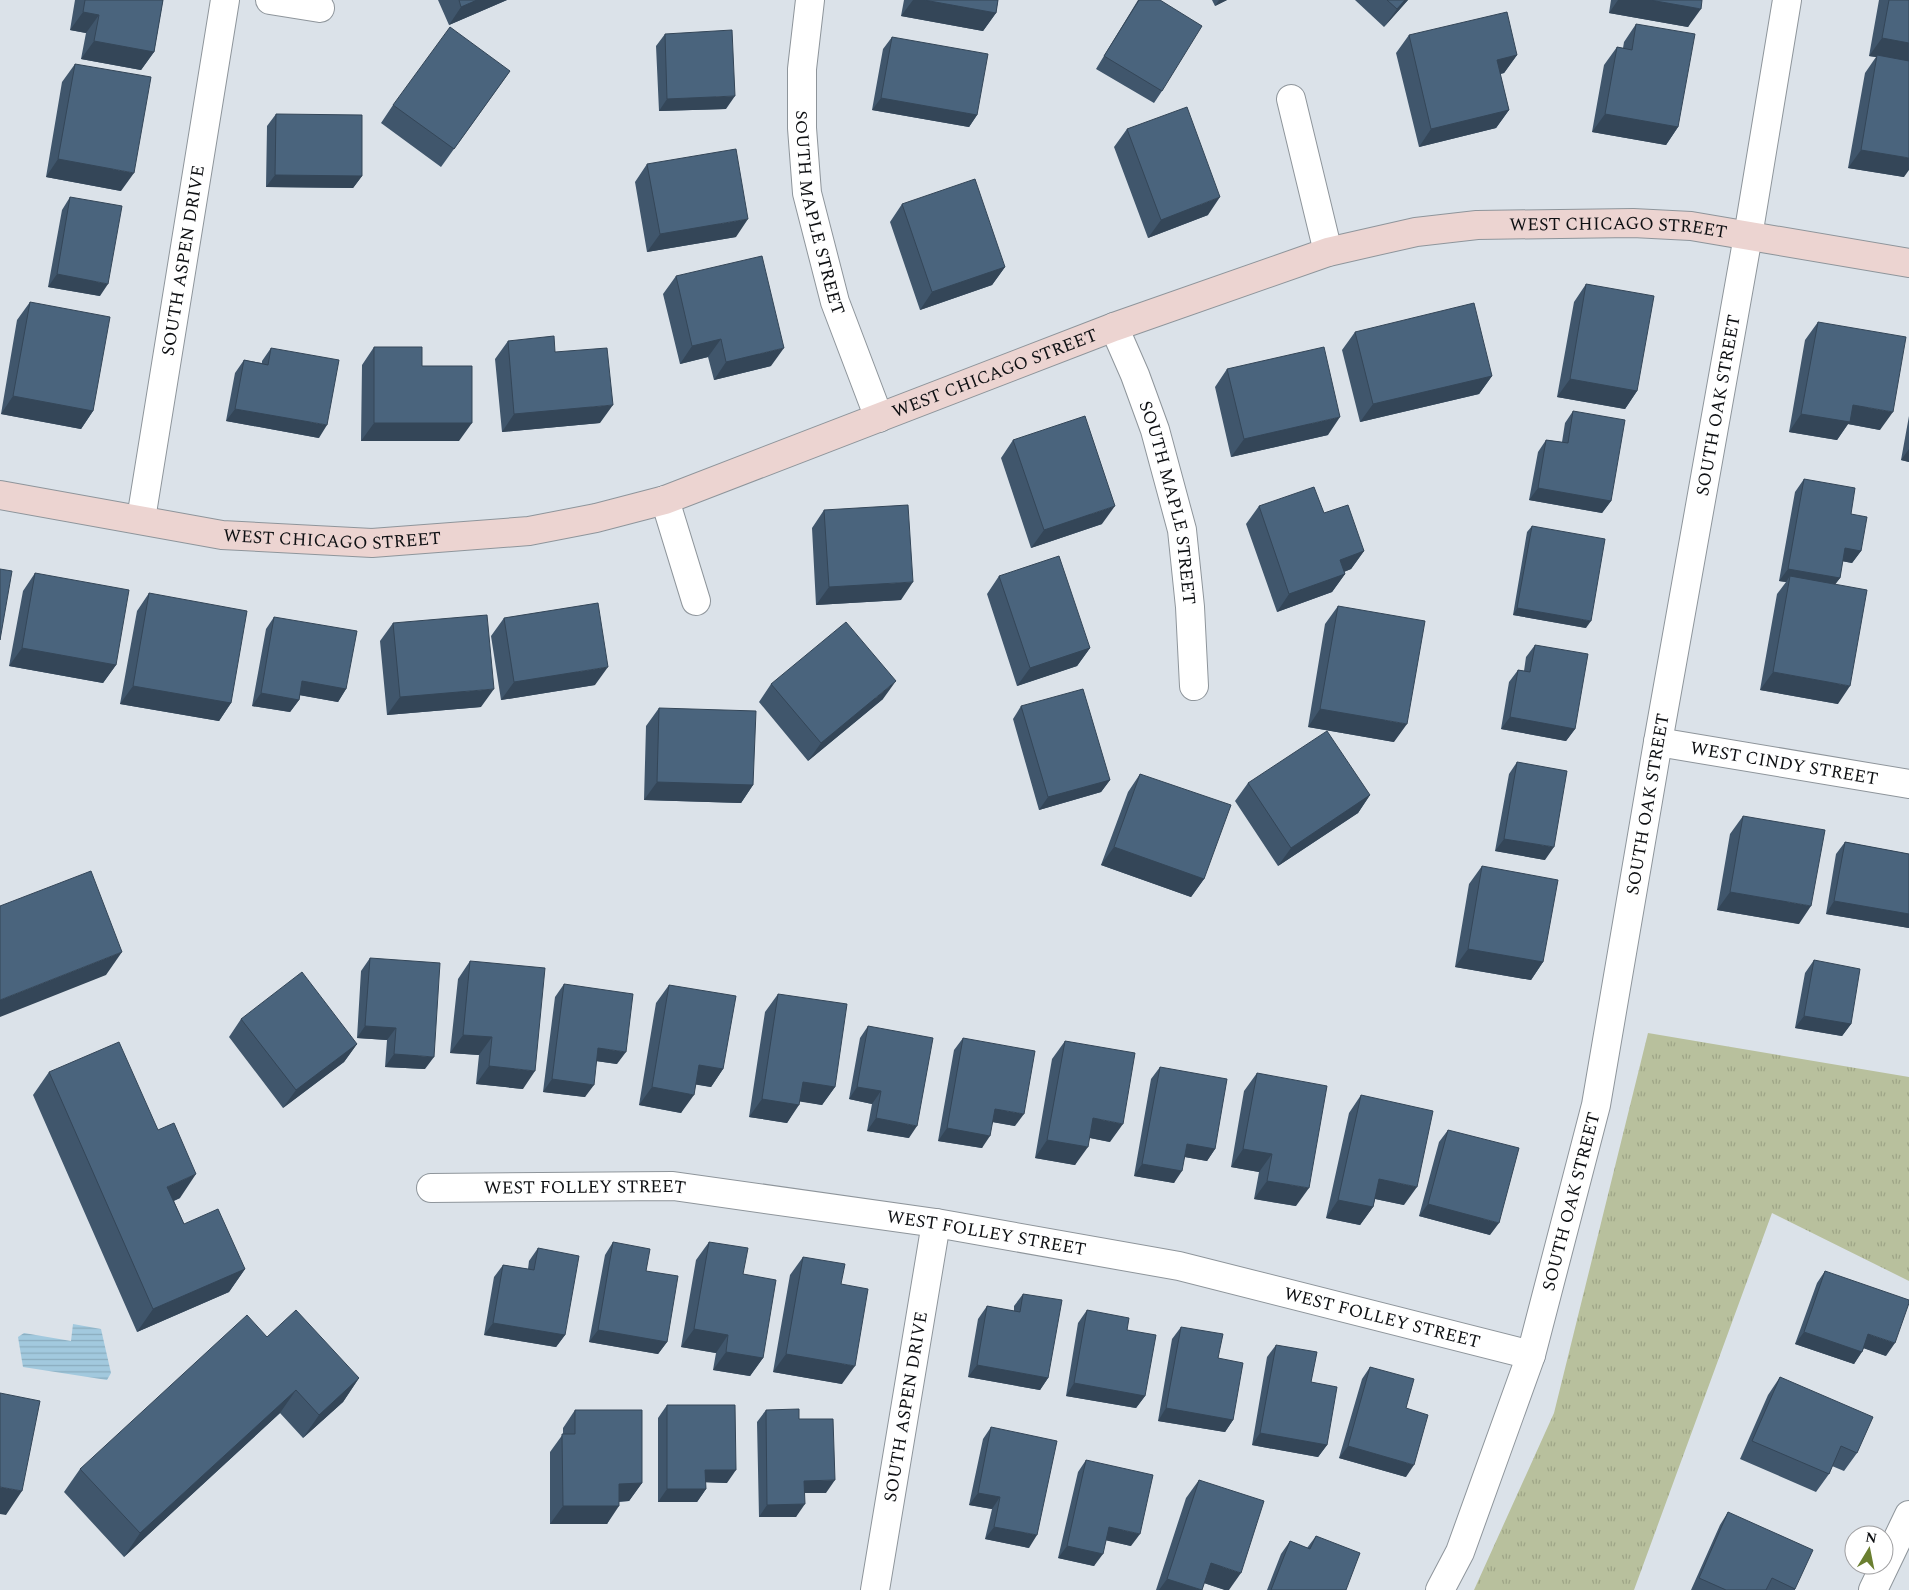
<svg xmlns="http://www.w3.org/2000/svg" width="1909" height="1590" viewBox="0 0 1909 1590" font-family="Spectral,serif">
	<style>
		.grass { fill: url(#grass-tufts) }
		.water { fill: url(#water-rules) }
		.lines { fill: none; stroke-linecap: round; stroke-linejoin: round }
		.street-casing { stroke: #8e959b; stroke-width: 30 }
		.secondary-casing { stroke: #8e959b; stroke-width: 30 }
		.street { stroke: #fff; stroke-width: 28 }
		.secondary { stroke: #ecd4d1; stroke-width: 28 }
		.wall { fill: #40566c }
		.shaded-wall { fill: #344658 }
		.building { fill: #4a647d; stroke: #344658 }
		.labels { text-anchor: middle; stroke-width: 4; stroke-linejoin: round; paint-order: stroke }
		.street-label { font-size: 18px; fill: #0e1013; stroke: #fff }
	</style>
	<defs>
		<pattern id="grass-tufts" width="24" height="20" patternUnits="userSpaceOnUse" patternTransform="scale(1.25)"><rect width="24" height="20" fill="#b8c09d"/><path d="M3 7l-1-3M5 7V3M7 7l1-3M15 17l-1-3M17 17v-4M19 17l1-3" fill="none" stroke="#9da486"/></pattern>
		<pattern id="water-rules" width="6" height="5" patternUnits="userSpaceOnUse" patternTransform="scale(1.25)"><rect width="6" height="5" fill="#a2c9de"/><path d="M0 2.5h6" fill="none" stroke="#8aacbe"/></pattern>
	</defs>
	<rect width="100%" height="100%" fill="#dbe2e9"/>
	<path class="grass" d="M1648 1033 1909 1077V1281L1772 1213 1634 1590H1474L1554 1413Z"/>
	<path class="water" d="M73 1324 101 1329 111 1373 107 1380 23 1367 18 1337 24 1333 71 1341Z"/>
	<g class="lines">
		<defs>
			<g id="street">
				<path d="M270 0 320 8"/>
				<path id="s1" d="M810 0 802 69V128L807 193 835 302 879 418"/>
				<path d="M1291 99 1328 252"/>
				<path id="s2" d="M1114 327 1135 375 1155 430 1182 530 1190 607 1194 686"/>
				<path d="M665 500 696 601"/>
				<path id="s3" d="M141 519 225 0"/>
				<path id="s4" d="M1658 742 1909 784"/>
				<path id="s5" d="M431 1188 673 1186 936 1223 1179 1266 1531 1355"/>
				<path id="s6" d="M875 1590 936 1223"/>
				<path id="s7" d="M1440 1590 1460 1552 1531 1355 1596 1105 1658 742 1748 236 1787 0"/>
				<path d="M1873 1590 1909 1515"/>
			</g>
			<g id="secondary">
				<path id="s8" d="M0 495 222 535 372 543 529 531 596 518 665 500 1114 327 1328 252 1416 232 1477 225 1633 223 1691 226 1909 263"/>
			</g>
		</defs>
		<use href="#street" class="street-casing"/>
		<use href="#secondary" class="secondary-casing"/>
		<use href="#street" class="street"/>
		<use href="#secondary" class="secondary"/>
	</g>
	<path class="wall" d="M75 0H163L154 52 141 70 81 59 86 33 70 30Z
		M438 0H507L449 25Z
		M904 0H998L996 13 983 31 901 16Z
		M1138 0H1160L1162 91 1154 103 1096 69Z
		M1212 0H1227L1215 6Z
		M1355 0H1408L1384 27Z
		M1611 0H1702L1688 27 1609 13Z
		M1879 0H1909L1904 177 1848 168 1865 73 1876 57 1869 56Z
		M1636 24 1678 127 1666 145 1592 132 1604 65 1617 47 1623 48 1624 42Z
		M665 34 726 109 659 111 656 46Z
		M1409 35 1517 55 1504 73 1500 74 1509 110 1496 128 1419 147 1396 53Z
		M892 37 977 115 969 127 872 110 883 49Z
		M75 64 121 191 46 177 62 82Z
		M510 71 441 167 381 123 393 105Z
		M276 114 362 176 353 188 266 187 267 126Z
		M1127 129 1208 215 1148 238 1114 147Z
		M647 164 736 237 647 252 635 182Z
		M70 197 100 296 48 287 62 210Z
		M902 204 1005 267 992 285 920 310 890 222Z
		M676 276 771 366 714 380 708 357 680 364 663 294Z
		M1586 284 1637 391 1625 409 1557 397 1574 302Z
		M30 302 93 411 81 429 1 414 17 320Z
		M1818 322 1880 430 1848 424 1837 440 1789 432 1805 340Z
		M1355 332 1492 376 1479 394 1360 422 1342 350Z
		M508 341 555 352 600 423 502 432 495 359Z
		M374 347 422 366 459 441H361L362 365Z
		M271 348 319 438 226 421 235 373 244 360 262 363V361Z
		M1227 369 1328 435 1231 457 1215 387Z
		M1573 411 1611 501 1602 513 1529 500 1538 452 1546 440 1562 442 1565 423Z
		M1909 416V462L1901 460Z
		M1013 440 1102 524 1031 548 1001 458Z
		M1804 479 1851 514 1861 551 1852 563 1842 561 1840 578 1835 584 1838 704 1760 690 1777 594 1786 582 1779 581 1795 492Z
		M1259 506 1324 513 1364 551 1351 569 1344 572 1345 574 1332 592 1277 612 1246 524Z
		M824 510 901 600 816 605 812 528Z
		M1532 526 1586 628 1513 615 1527 532Z
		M35 573 116 665 103 683 9 666 23 591Z
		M999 576 1090 648 1077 666 1017 686 987 594Z
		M149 593 231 703 219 721 120 704 137 611Z
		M1338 606 1394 742 1308 727 1325 624Z
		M274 617 346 689 338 702 300 695 299 700 290 712 252 706 266 629Z
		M504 618 595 685 501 700 491 636Z
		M393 623 481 707 387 715 380 641Z
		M1535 645 1575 729 1566 741 1501 729 1509 682 1518 670 1524 671 1526 657Z
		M771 684 883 699 808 761 759 702Z
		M1021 706 1110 780 1101 792 1039 810 1013 719Z
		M659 708 753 785 741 803 644 800 646 726Z
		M1517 762 1545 860 1495 851 1509 774Z
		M1140 774 1204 879 1191 897 1101 865 1128 792Z
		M1248 783 1370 795 1358 813 1278 866 1235 801Z
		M1743 816 1799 924 1717 910 1730 834Z
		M1845 842 1909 854V928L1826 914 1836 854Z
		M1482 866 1543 962 1531 980 1455 967 1469 884Z
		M370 958 425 1069 385 1067 387 1040 357 1038 361 971Z
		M1814 960 1851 1024 1842 1036 1795 1028 1805 973Z
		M470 961 523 1089 476 1084 479 1055 450 1053 458 979Z
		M564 984 617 1064 596 1061 585 1097 543 1092 555 997Z
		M669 985 723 1069 711 1087 695 1084 681 1113 639 1105 656 1003Z
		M778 994 835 1087 822 1105 800 1101 787 1123 749 1117 765 1012Z
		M241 1019 357 1044 344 1062 283 1108 229 1037Z
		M868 1026 909 1138 867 1131 872 1104 849 1099 860 1038Z
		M963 1038 1015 1126 993 1122 982 1148 938 1141 954 1050Z
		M1065 1041 1110 1142 1090 1138 1075 1165 1035 1158 1052 1059Z
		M1160 1067 1215 1149 1207 1161 1185 1157 1174 1183 1134 1176 1151 1079Z
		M49 1072 180 1198 174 1201 184 1224 245 1269 229 1292 137 1332 33 1095Z
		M1257 1073 1296 1206 1254 1199 1259 1172 1231 1167 1244 1091Z
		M1361 1095 1404 1205 1375 1199 1373 1207 1360 1225 1326 1218 1349 1113Z
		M1448 1130 1490 1235 1419 1216 1439 1142Z
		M613 1242 646 1271 667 1342 658 1354 589 1342 605 1255Z
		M709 1242 763 1358 750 1376 713 1370 716 1353 681 1347 696 1260Z
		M538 1248 565 1335 556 1347 484 1335 494 1277 503 1265 528 1269 529 1261Z
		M803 1257 841 1284 842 1384 773 1372 790 1275Z
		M1825 1271 1886 1356 1864 1348 1854 1364 1795 1344 1817 1283Z
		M1023 1294 1048 1378 1040 1390 968 1377 978 1319 987 1306 1014 1311V1306Z
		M1087 1310 1127 1330 1145 1396 1136 1408 1066 1396 1078 1323Z
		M1181 1327 1218 1358 1233 1420 1225 1432 1158 1421 1172 1339Z
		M267 1337 359 1378 343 1402 303 1438 280 1413 124 1557 64 1492 80 1469Z
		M1276 1345 1327 1445 1318 1457 1252 1445 1267 1357Z
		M1370 1367 1406 1408V1477L1339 1458 1362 1379Z
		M1780 1377 1857 1453 1844 1471 1832 1466 1829 1474 1816 1492 1740 1459 1768 1395Z
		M667 1405 727 1483 705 1482 706 1489 697 1502H658V1418Z
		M575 1410 642 1483 629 1501 619 1502 607 1524H550V1452L563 1434V1428Z
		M766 1410 799 1419 826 1493H804L796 1517H759L757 1422Z
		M991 1427 1029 1548 985 1539 992 1509 969 1505 983 1439Z
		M1086 1460 1131 1546 1106 1540 1094 1566 1058 1558 1078 1472Z
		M1199 1480 1229 1590H1225L1204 1583 1202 1590H1156L1186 1498Z
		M1728 1512 1795 1589V1590H1691L1720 1525Z
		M1316 1536 1346 1590H1267L1281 1554 1290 1541 1307 1548Z"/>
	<path class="shaded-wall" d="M477 0H507L449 25 461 7Z
		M913 0H924L996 13 983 31 901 16Z
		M1219 0H1227L1215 6Z
		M1405 0H1408L1384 27 1397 9Z
		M1618 0H1650L1701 9 1688 27 1609 13Z
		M83 12 99 15 86 33 70 30Z
		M1882 38 1909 43V63L1877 55 1876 57 1869 56Z
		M94 41 154 52 141 70 81 59Z
		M1517 55 1504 73 1484 78 1497 60Z
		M735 96 726 109 659 111 667 99Z
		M881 98 977 115 969 127 872 110Z
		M1509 110 1496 128 1419 147 1431 129Z
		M1605 114 1678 127 1666 145 1592 132Z
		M1861 150 1909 158V170L1904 177 1848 168Z
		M58 159 134 173 121 191 46 177Z
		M275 175 362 176 353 188 266 187Z
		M1220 197 1208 215 1148 238 1161 220Z
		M748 219 736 237 647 252 660 234Z
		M1005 267 992 285 920 310 932 292Z
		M57 274 108 284 100 296 48 287Z
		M721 339 708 357 680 364 692 346Z
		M784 348 771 366 714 380 726 362Z
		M1492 376 1479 394 1360 422 1373 404Z
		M1570 379 1637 391 1625 409 1557 397Z
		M13 396 93 411 81 429 1 414Z
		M613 405 600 423 502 432 514 414Z
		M1853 405 1893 412 1880 430 1848 424 1837 440 1789 432 1801 414Z
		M235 409 327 425 319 438 226 421Z
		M1340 417 1328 435 1231 457 1244 439Z
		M374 423H472L459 441H361Z
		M1909 449V462L1901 460Z
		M1538 488 1611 501 1602 513 1529 500Z
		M1115 506 1102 524 1031 548 1044 530Z
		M1845 548 1861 551 1852 563 1836 560Z
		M1364 551 1351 569 1328 578 1340 560Z
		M1788 569 1840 578 1831 590 1790 576 1786 582 1779 581Z
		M1345 574 1332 592 1277 612 1289 594Z
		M913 582 901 600 816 605 829 587Z
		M1517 608 1591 621 1586 628 1513 615Z
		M22 648 116 665 103 683 9 666Z
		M1090 648 1077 666 1017 686 1030 668Z
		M608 667 595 685 501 700 514 682Z
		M1773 672 1850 686 1838 704 1760 690Z
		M302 681 346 689 338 702 293 694Z
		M896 681 883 699 808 761 821 743Z
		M133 686 231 703 219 721 120 704Z
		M494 689 481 707 387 715 400 697Z
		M261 693 299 700 290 712 252 706Z
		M1320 709 1407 724 1394 742 1308 727Z
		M1510 717 1575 729 1566 741 1501 729Z
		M1110 780 1101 792 1039 810 1048 797Z
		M657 782 753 785 741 803 644 800Z
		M1370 795 1358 813 1278 866 1291 848Z
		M1504 839 1554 847 1545 860 1495 851Z
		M1114 847 1204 879 1191 897 1101 865Z
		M1730 892 1811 906 1799 924 1717 910Z
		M1834 901 1909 914V928L1826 914Z
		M1468 949 1543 962 1531 980 1455 967Z
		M122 952 106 975 0 1017V1000Z
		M1804 1016 1851 1024 1842 1036 1795 1028Z
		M365 1026 396 1028 387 1040 357 1038Z
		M463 1035 492 1037 479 1055 450 1053Z
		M357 1044 344 1062 283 1108 296 1090Z
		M598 1048 626 1052 617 1064 589 1060Z
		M394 1054 434 1057 425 1069 385 1067Z
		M699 1065 723 1069 711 1087 686 1083Z
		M489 1066 535 1071 523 1089 476 1084Z
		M552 1079 594 1085 585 1097 543 1092Z
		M803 1082 835 1087 822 1105 790 1100Z
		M652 1087 694 1095 681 1113 639 1105Z
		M857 1087 881 1091 872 1104 849 1099Z
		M762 1099 799 1105 787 1123 749 1117Z
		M995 1109 1024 1114 1015 1126 986 1121Z
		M876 1118 917 1126 909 1138 867 1131Z
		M1093 1118 1123 1124 1110 1142 1080 1136Z
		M947 1128 990 1136 982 1148 938 1141Z
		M1047 1140 1088 1147 1075 1165 1035 1158Z
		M1187 1144 1215 1149 1207 1161 1179 1156Z
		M1243 1149 1272 1154 1259 1172 1231 1167Z
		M1142 1164 1182 1171 1174 1183 1134 1176Z
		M196 1174 180 1198 151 1210 167 1187Z
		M1379 1179 1417 1187 1404 1205 1366 1197Z
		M1267 1181 1309 1188 1296 1206 1254 1199Z
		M1338 1200 1373 1207 1360 1225 1326 1218Z
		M1428 1204 1499 1223 1490 1235 1419 1216Z
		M245 1269 229 1292 137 1332 153 1309Z
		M493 1323 565 1335 556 1347 484 1335Z
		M694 1329 728 1335 716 1353 681 1347Z
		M598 1330 667 1342 658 1354 589 1342Z
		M1804 1332 1862 1352 1854 1364 1795 1344Z
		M1868 1334 1895 1343 1886 1356 1860 1347Z
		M726 1352 763 1358 750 1376 713 1370Z
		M786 1354 855 1366 842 1384 773 1372Z
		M977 1365 1048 1378 1040 1390 968 1377Z
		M359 1378 343 1402 303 1438 319 1415Z
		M1074 1383 1145 1396 1136 1408 1066 1396Z
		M296 1390 280 1413 124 1557 140 1533Z
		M1166 1408 1233 1420 1225 1432 1158 1421Z
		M1260 1433 1327 1445 1318 1457 1252 1445Z
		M1348 1446 1414 1465 1406 1477 1339 1458Z
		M705 1470H736L727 1483 697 1482Z
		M835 1480 826 1493H796L804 1481Z
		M642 1483 629 1501 607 1502 619 1484Z
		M0 1487 22 1491 6 1515 0 1514Z
		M667 1489H706L697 1502H658Z
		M978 1493 1000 1497 992 1509 969 1505Z
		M805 1504 796 1517H759L767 1505Z
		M563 1506H619L607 1524H550Z
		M994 1527 1037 1535 1029 1548 985 1539Z
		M1109 1527 1140 1534 1131 1546 1100 1539Z
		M1067 1546 1103 1554 1094 1566 1058 1558Z
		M1211 1563 1241 1573 1229 1590H1225L1198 1581Z
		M1167 1579 1202 1590H1159Z"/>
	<path class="building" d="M85 0H163L154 52 94 41 99 15 83 12Z
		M459 0H477L461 7Z
		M924 0H998L996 13Z
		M1139 0H1160L1202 26 1162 91 1104 56Z
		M1387 0H1405L1397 9Z
		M1650 0H1702L1701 9Z
		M1889 0H1909V43L1882 38Z
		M1507 12 1517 55 1497 60 1509 110 1431 129 1409 35Z
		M1636 24 1695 34 1678 127 1605 114 1617 47 1632 50Z
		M450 27 510 71 454 149 393 105Z
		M732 30 735 96 667 99 665 34Z
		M892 37 988 54 977 115 881 98Z
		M1877 55 1909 61V158L1861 150Z
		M75 64 151 77 134 173 58 159Z
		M1187 107 1220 197 1161 220 1127 129Z
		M276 114 362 115V176L275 175Z
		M736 149 748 219 660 234 647 164Z
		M975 179 1005 267 932 292 902 204Z
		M70 197 122 206 108 284 57 274Z
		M762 256 784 348 726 362 721 339 692 346 676 276Z
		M1586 284 1654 296 1637 391 1570 379Z
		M30 302 110 317 93 411 13 396Z
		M1474 303 1492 376 1373 404 1355 332Z
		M1818 322 1906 337 1893 412 1853 405 1850 422 1801 414Z
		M554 336 555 352 607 348 613 405 514 414 508 341Z
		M374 347H422V366H472V423H374Z
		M1324 347 1340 417 1244 439 1227 369Z
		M271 348 339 360 327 425 235 409 244 360 268 365Z
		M1573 411 1625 420 1611 501 1538 488 1546 440 1568 443Z
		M1085 416 1115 506 1044 530 1013 440Z
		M1804 479 1855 488 1851 514 1867 517 1861 551 1845 548 1840 578 1788 569Z
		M1314 487 1324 513 1348 505 1364 551 1340 560 1345 574 1289 594 1259 506Z
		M908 505 913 582 829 587 824 510Z
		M1532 526 1605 539 1591 621 1517 608Z
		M1059 556 1090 648 1030 668 999 576Z
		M0 569 12 571 0 640Z
		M35 573 129 590 116 665 22 648Z
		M1790 576 1867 590 1850 686 1773 672Z
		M149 593 247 611 231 703 133 686Z
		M598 603 608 667 514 682 504 618Z
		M1338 606 1425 621 1407 724 1320 709Z
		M487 615 494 689 400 697 393 623Z
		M274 617 357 631 346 689 302 681 299 700 261 693Z
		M846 622 896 681 821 743 771 684Z
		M1535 645 1588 654 1575 729 1510 717 1518 670 1530 672Z
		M1083 689 1110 780 1048 797 1021 706Z
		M659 708 756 711 753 785 657 782Z
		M1327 731 1370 795 1291 848 1248 783Z
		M1517 762 1567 771 1554 847 1504 839Z
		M1140 774 1231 805 1204 879 1114 847Z
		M1743 816 1825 830 1811 906 1730 892Z
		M1845 842 1909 854V914L1834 901Z
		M1482 866 1558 880 1543 962 1468 949Z
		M91 871 122 952 0 1000V906Z
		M370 958 440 963 434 1057 394 1054 396 1028 365 1026Z
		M1814 960 1860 969 1851 1024 1804 1016Z
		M470 961 545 968 535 1071 489 1066 492 1037 463 1035Z
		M302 972 357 1044 296 1090 241 1019Z
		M564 984 633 994 626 1052 598 1048 594 1085 552 1079Z
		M669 985 736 996 723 1069 699 1065 694 1095 652 1087Z
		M778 994 847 1004 835 1087 803 1082 799 1105 762 1099Z
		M868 1026 933 1038 917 1126 876 1118 881 1091 857 1087Z
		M963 1038 1035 1051 1024 1114 995 1109 990 1136 947 1128Z
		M1065 1041 1135 1053 1123 1124 1093 1118 1088 1147 1047 1140Z
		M119 1042 158 1130 174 1123 196 1174 167 1187 184 1224 218 1209 245 1269 153 1309 49 1072Z
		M1160 1067 1227 1079 1215 1149 1187 1144 1182 1171 1142 1164Z
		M1257 1073 1327 1086 1309 1188 1267 1181 1272 1154 1243 1149Z
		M1361 1095 1433 1111 1417 1187 1379 1179 1373 1207 1338 1200Z
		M1448 1130 1519 1148 1499 1223 1428 1204Z
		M613 1242 650 1249 646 1271 678 1276 667 1342 598 1330Z
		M709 1242 748 1248 743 1274 776 1280 763 1358 726 1352 728 1335 694 1329Z
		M538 1248 579 1256 565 1335 493 1323 503 1265 534 1270Z
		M803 1257 845 1264 841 1284 868 1289 855 1366 786 1354Z
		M1825 1271 1909 1300V1303L1895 1343 1868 1334 1862 1352 1804 1332Z
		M1023 1294 1062 1300 1048 1378 977 1365 987 1306 1020 1312Z
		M296 1310 359 1378 319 1415 296 1390 140 1533 80 1469 247 1315 267 1337Z
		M1087 1310 1129 1318 1127 1330 1156 1335 1145 1396 1074 1383Z
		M1181 1327 1223 1334 1218 1358 1243 1363 1233 1420 1166 1408Z
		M1276 1345 1317 1352 1311 1382 1337 1387 1327 1445 1260 1433Z
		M1370 1367 1414 1379 1406 1408 1428 1415 1414 1465 1348 1446Z
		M1780 1377 1873 1417 1857 1453 1841 1446 1829 1474 1752 1441Z
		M0 1393 40 1401 22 1491 0 1487Z
		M667 1405H735L736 1470H705L706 1489H667Z
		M799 1409V1419H833L835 1480 804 1481 805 1504 767 1505 766 1410Z
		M575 1410H642V1483L619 1484V1506H563L562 1434H575Z
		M991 1427 1057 1441 1037 1535 994 1527 1000 1497 978 1493Z
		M1086 1460 1153 1475 1140 1534 1109 1527 1103 1554 1067 1546Z
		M1199 1480 1264 1501 1241 1573 1211 1563 1202 1590 1167 1579Z
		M1728 1512 1813 1550 1795 1589 1772 1578 1766 1590H1726L1699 1578Z
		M1316 1536 1360 1553 1346 1590H1271L1290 1541 1310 1549Z"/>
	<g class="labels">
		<g class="street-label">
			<text dy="6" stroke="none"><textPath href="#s1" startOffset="215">SOUTH MAPLE STREET</textPath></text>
			<text dy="6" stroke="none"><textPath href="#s8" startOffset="1674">WEST CHICAGO STREET</textPath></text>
			<text dy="6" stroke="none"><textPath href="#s3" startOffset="262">SOUTH ASPEN DRIVE</textPath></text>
			<text dy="6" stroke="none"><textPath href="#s8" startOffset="1026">WEST CHICAGO STREET</textPath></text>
			<text dy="6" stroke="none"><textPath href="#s7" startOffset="1221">SOUTH OAK STREET</textPath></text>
			<text dy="6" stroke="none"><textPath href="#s2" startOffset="185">SOUTH MAPLE STREET</textPath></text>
			<text dy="6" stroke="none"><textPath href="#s8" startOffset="336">WEST CHICAGO STREET</textPath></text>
			<text dy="6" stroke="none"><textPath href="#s4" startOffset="128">WEST CINDY STREET</textPath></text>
			<text dy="6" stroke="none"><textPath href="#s7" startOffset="816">SOUTH OAK STREET</textPath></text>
			<text dy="6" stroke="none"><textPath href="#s5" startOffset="154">WEST FOLLEY STREET</textPath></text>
			<text dy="6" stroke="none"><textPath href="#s7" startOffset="411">SOUTH OAK STREET</textPath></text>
			<text dy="6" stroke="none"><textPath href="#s5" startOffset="559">WEST FOLLEY STREET</textPath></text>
			<text dy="6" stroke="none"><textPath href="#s5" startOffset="964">WEST FOLLEY STREET</textPath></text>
			<text dy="6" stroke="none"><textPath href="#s6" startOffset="186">SOUTH ASPEN DRIVE</textPath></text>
		</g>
	</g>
	<g transform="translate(1869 1550) rotate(10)"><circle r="24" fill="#ffffff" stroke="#9f9fa1"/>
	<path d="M0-4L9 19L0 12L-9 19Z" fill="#6a7f30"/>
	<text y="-8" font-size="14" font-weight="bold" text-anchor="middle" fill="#0e1013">N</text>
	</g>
</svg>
